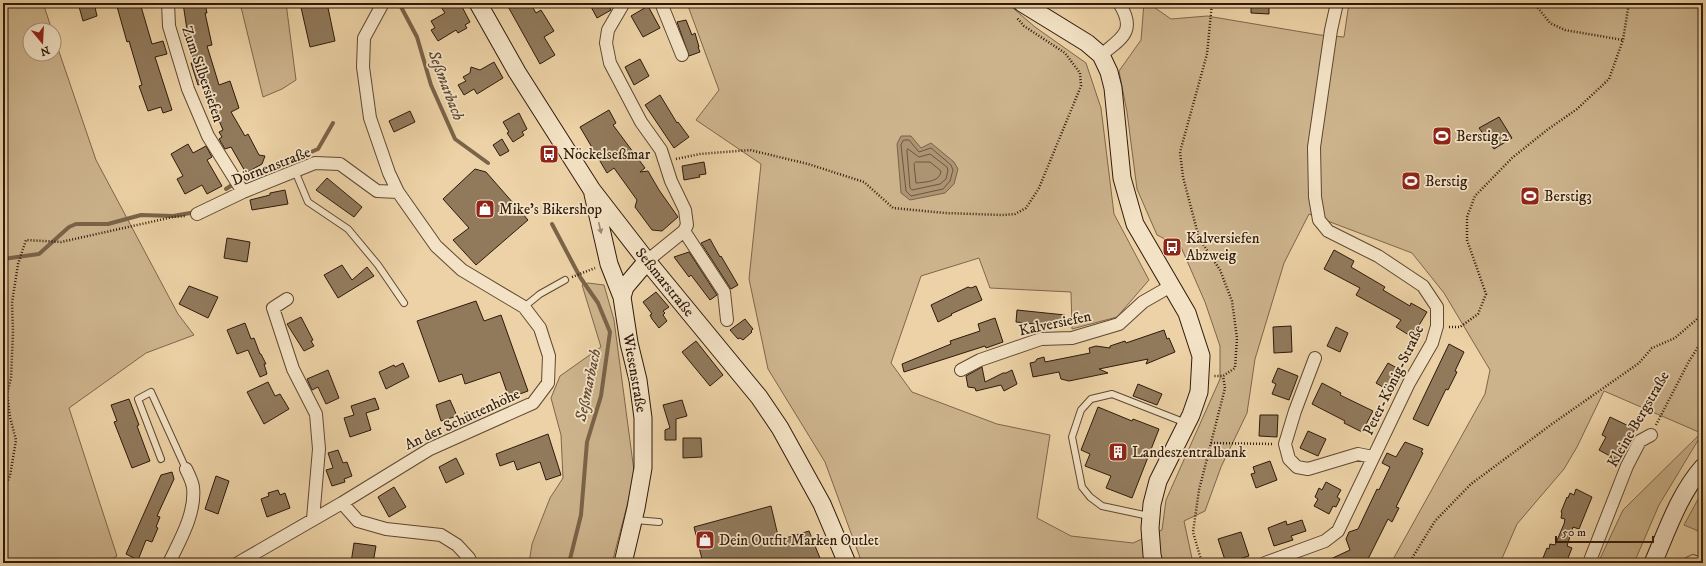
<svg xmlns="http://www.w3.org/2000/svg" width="1706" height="566" viewBox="0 0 1706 566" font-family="'IM FELL DW Pica',serif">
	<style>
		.green { fill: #ccb38c; stroke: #7e664c }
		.water { fill: #ac9371; stroke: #7a6348 }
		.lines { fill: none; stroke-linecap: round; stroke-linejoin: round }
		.shore { stroke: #6e563e; stroke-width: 1 }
		.stream { stroke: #7a6348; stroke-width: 4 }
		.building { fill: #917a5c; stroke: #2f1a0b }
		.lane-casing { stroke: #5e4832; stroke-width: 8 }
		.street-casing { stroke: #5e4832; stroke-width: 14 }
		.secondary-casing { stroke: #2f1a0b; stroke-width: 19 }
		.path { stroke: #2f1a0b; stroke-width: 2.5; stroke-dasharray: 1 2; stroke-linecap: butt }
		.lane { stroke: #f3e2c5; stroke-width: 6 }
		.street { stroke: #f3e2c5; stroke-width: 12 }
		.secondary { stroke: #f3e2c5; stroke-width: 17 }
		.oneway { fill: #9b8871 }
		.labels { text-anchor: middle; stroke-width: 3.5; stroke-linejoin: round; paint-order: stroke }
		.street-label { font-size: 15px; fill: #2f1a0b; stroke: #f3e2c5 }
		.poi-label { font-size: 15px; fill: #2f1a0b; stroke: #f3e2c5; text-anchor: start }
		.water-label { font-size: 16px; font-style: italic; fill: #614a34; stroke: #f3e2c5 }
	</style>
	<rect width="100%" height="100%" fill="#ecd2a6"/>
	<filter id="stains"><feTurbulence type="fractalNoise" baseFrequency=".005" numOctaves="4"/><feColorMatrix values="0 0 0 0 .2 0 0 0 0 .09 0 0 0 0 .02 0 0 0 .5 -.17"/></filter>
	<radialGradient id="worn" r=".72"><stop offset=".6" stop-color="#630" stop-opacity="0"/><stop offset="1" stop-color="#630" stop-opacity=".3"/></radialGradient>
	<path class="green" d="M3 3H43L52 30H30V54H54V37L96 160 178 314 194 335 146 353 69 408 117 556 104 563H3Z
		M240 3H286L296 80 282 89 263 97Z
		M689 3H1007L1035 27 1086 63 1101 108 1114 214 1149 280 1117 317 1072 329 1071 292 990 288 979 258 921 276 891 363 912 392 997 424 1050 435 1037 518 1071 536 1133 543 1162 530 1166 500 1220 379V346L1205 302 1181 247 1157 235 1137 189 1127 112 1119 71 1141 40 1144 3H1148L1171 19 1207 16 1320 35 1344 37 1349 3H1703V432L1659 505 1634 563H1598L1623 510 1701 433 1604 391 1577 447 1564 469 1517 524 1500 563H1391L1485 394 1490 370 1444 293 1412 253 1309 214 1284 263 1255 359 1247 413 1221 467 1205 511 1184 521 1193 563H862L825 462 768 369 749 279 761 164 696 120 719 90 688 6Z
		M588 283 604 285 614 320 634 471 633 483 612 563H529L532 544 550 498 563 478 561 435 551 398 560 376 601 347 582 285Z
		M1703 490V533L1684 525Z"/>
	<path class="water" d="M901 136H911L921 148 931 143 954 162 958 169 954 184 945 193 910 200 901 193 897 144Z"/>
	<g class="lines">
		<path class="shore" d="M904 140H909L919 152 931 148 951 165 953 170 950 181 943 189 911 196 906 191 901 145Z
			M908 149 919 157 930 154 947 167 948 170 946 179 940 184 912 190 910 188 907 151Z
			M916 162H930L941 171C940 182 926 182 916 183L914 164Z"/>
		<path class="stream" d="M399 3 417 37 431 85 455 139 488 163
			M253 177 318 149 333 123
			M226 189 232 185
			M552 224 580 277 598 303 610 332 601 396 587 442 581 515 569 563
			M3 259 39 254 69 227 76 224H108L141 215 173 216 196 212"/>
	</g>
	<path class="building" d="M78 3H94L97 16 83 21Z
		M116 3H140L152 44 163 41 167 54 155 57 172 110 163 113 161 107 148 111 139 86 142 85 129 41 127 42Z
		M183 3H205L207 13H205L212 45 207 46 219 85 230 81 239 108 231 112 245 136 248 134 259 155 265 156 262 164 246 173 231 147 225 149 219 139 222 137 219 132 223 130 212 104H213L204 83 198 85 191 63 194 62 187 30Z
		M300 3H327L335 41 310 47Z
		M449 3H460L470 22 465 25 467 28 458 33 456 30 438 41 431 30 435 28 431 21 445 13 441 7Z
		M506 3H530L536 13 541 10 554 31 544 37 555 55 540 64Z
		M589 3H608L611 10 597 18Z
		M1251 3H1269V14L1251 13Z
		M648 6 660 28 643 37 631 16Z
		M686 20 692 35 695 33 699 47H698L700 52 689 56 677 22Z
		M640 59 649 76 634 85 625 67Z
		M494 62 503 78 477 94 474 89 464 95 458 85 466 81 463 77 470 73 471 67 480 70Z
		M660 95 677 123 678 122 689 137 674 148 645 105Z
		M609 110 616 123 613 125 645 168 640 172 648 171 659 190 678 217 662 231 652 230 635 207 637 200 614 168 607 173 580 127Z
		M410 111 415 122 394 132 389 121Z
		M519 113 527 129 522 132 524 135 513 142 507 133 509 132 503 122Z
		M1499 117 1512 138 1494 149 1479 128Z
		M502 139 509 151 500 156 493 145Z
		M188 144 193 153 206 146 212 157 207 160 222 186 207 194 202 185 185 194 177 179 183 176 171 154Z
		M704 162 706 174 699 175 700 177 684 180 682 166Z
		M475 169 486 172 528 220 476 265 453 240 469 228 443 199Z
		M327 178 362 207 354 217 316 190Z
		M285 190 288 204 252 210 250 200 270 195V193Z
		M227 238 250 242 247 262 224 258Z
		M710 239 720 257 721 256 738 285 731 289 701 243Z
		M1334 250 1354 261 1351 267 1385 287 1383 290 1410 306 1411 303 1427 312 1412 337 1396 327 1401 320 1356 295 1360 288 1324 269Z
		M689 252 717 295 710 300 691 275 689 277 674 257Z
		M342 265 352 280 367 267 374 276 338 298 324 275Z
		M189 286 218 297 208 318 179 304Z
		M976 286 982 300 951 314 952 315 938 322 931 305 968 287 971 288Z
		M656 292 669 307 663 311 665 313 663 315 667 321 659 328 652 319 650 315 652 314 643 302Z
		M476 301 484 321 501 315 528 391 509 398 500 372 465 384 462 374 439 382 417 321Z
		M1017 310 1065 315 1064 327 1016 322Z
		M301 317 313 340 311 341 314 346 304 351 287 324Z
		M995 318 1003 342 986 348 985 346 904 372 902 364 951 344 950 341 980 331 978 324Z
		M745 319 753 329 751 331 752 332 743 340 740 338 738 339 730 330Z
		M245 323 251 339 254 338 260 354H261L266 364H264L267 374 260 377 248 350 237 354 227 330Z
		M1291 326 1292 352 1274 353 1273 327Z
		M1336 327 1348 333 1340 352 1327 346Z
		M1164 330 1167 339 1169 338 1175 352 1146 364 1148 359 1099 369 1108 373 1069 381 1061 379 1059 372 1033 377 1030 363 1035 362 1037 359 1044 357 1045 362 1090 353 1089 348 1096 346 1110 348V346L1125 341 1126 343Z
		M696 341 723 375 710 386 682 352Z
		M1449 344 1464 352 1455 371 1457 372 1448 390 1446 389 1428 426 1413 419Z
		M403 363 409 377 386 389 379 372 394 365 395 367Z
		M1388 363 1404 372 1393 393 1376 383Z
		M982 367 985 382 1003 373H1006L1012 370 1017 384 1004 391 1001 385 976 391 975 388 968 387 966 376Z
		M1278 368 1298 376 1289 400 1272 394 1276 384 1272 382Z
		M328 370 339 398 326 404 318 387 312 390 307 379Z
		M268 382 275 396 280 394 289 409 264 424 247 392Z
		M1322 383 1341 393 1340 395 1373 411 1362 432 1344 423 1345 421 1312 404Z
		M1138 384 1162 394 1157 405 1133 396Z
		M375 398 379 409 366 413 371 430 350 437 344 418 354 415 351 406Z
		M129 399 139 425 137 426 150 461 132 468 114 422 117 421 111 405Z
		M450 400 457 416 441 421 436 405Z
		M682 400 687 416 676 419V440H665V430L670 428 663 405Z
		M1098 407 1132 421 1133 419 1159 429 1132 498 1106 488 1111 476 1085 466 1090 454 1081 450Z
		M1260 415H1278L1277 437 1259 436Z
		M1610 417 1635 429 1630 439 1631 443 1628 444 1619 461 1599 450 1606 437 1602 435Z
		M1308 431 1326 439 1318 456 1300 448Z
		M548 434 561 475 546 480 540 462 517 470 514 461 500 466 496 454Z
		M683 438H701L702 457 683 458Z
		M1405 442 1423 449 1421 452 1423 453 1396 507 1399 508 1392 522 1388 519 1367 561 1364 563H1322L1350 550 1346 539 1349 532 1358 529 1377 489 1379 490 1390 467 1382 463 1387 453 1396 457Z
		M338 450 343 463 347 462 352 476 344 479 345 482 332 486 326 470 333 468 328 453Z
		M456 458 464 474 446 483 439 467Z
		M1270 461 1277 480 1256 488 1251 474 1255 473 1253 467Z
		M172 472 174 479 157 516 160 517 156 527 158 528 152 542 146 540 138 560 126 554 161 475Z
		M216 476 229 481 218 514 205 509Z
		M1326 482 1341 490 1337 497 1340 499 1336 507 1333 506 1329 514 1314 506 1318 499 1315 497 1319 488 1322 490Z
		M394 487 406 507 389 517 378 497Z
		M1576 489 1592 497 1579 529 1573 527 1567 546 1572 548 1566 563H1541L1547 548 1549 549 1550 544 1555 545 1564 524 1565 519 1561 518 1562 513 1561 512 1567 497 1568 498 1570 493 1574 495Z
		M278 490 280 495 285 493 290 508 267 517 261 499 269 496 268 493Z
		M771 506 779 540 809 531 822 563H703L694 527Z
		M1302 520 1306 531 1291 536 1293 540 1274 546 1268 528 1286 521 1287 525Z
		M1241 532 1249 556 1226 563 1218 539Z
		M354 543 376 546 373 563H351Z"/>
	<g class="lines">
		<defs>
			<path id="lane" d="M295 171 308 202 348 229 378 265 404 303
				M524 307 540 294 565 280
				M161 459 138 399 151 392 186 469
				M1149 516 1102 506 1090 497 1082 487 1072 437 1081 410 1091 399 1112 394 1186 423
				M635 520 659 522
				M1683 563 1693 558 1703 561"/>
			<path id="street" d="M168 3 169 26 188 89 208 136 243 192
				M621 3 622 6 608 30 606 43 610 63 641 122 661 150 671 181 685 210 687 225 684 231
				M661 3 682 55
				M1101 55C1122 38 1137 31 1119 3
				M197 214 243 192 315 163 340 164 377 191 398 192
				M647 261 684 231 724 292 727 320
				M287 299 273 308 293 369 316 414 319 449 313 519
				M1315 358 1295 411 1285 444 1289 459 1297 467 1308 469 1358 454 1373 457
				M961 370 980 360 1041 339 1072 338 1119 324 1143 302 1171 286
				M342 503 358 521 386 529 441 535 457 545 469 558 471 563
				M169 563C180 540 196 513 193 487 192 481 189 475 186 469
				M238 563 342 503 430 449 533 403 548 383 549 356 540 328 524 307 462 270 436 246 398 192 389 173 370 118 363 67 364 38 383 3
				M1265 563 1325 541 1338 531 1409 383 1432 343 1437 326V307L1423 286 1378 256 1328 231 1319 220 1315 197 1314 147 1331 30 1337 3
				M1589 563 1627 466 1640 441 1651 435"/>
			<path id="secondary" d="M478 3 517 72 592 190 647 261 759 397 780 428 822 504 847 563
				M1022 3 1087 43 1101 55 1109 72 1113 88 1122 178 1135 224 1187 313 1201 356 1199 392 1191 415 1158 481 1152 504 1150 528 1152 555 1154 563
				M593 194 609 264 622 297
				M623 563 636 508 643 468V418L638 380 629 343 622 297 625 287 647 261
				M1653 563C1667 531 1679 494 1703 467"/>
		</defs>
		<use href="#lane" class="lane-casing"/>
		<use href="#street" class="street-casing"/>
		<use href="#secondary" class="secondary-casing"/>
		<path class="path" d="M1212 3 1207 54 1180 152 1183 177 1199 238 1220 270 1232 301 1237 338 1235 368 1223 376H1214
			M1534 3 1550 23 1565 30 1623 40
			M676 159 700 154 750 150 808 164 864 182 893 208 945 213 1002 215 1015 214 1026 208 1039 188 1081 86 1080 73 1065 53 1024 26 1017 18
			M572 277 595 268
			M1449 327H1460L1478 314 1486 294 1467 240V217L1475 196 1512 158 1547 130 1577 109 1609 79 1623 40 1629 3
			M1656 425 1688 363 1703 339
			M1211 443 1274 444
			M3 482H7L10 476 16 440 10 417 7 394 11 378 13 332 12 303 18 264 26 240 61 242 173 217 186 216
			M1202 563 1193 532 1199 490 1225 388 1223 376
			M1409 563 1435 521 1471 484 1552 424 1632 368 1639 363 1652 348 1675 338 1696 320 1703 312"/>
		<use href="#lane" class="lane"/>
		<use href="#street" class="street"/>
		<use href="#secondary" class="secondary"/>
	</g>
	<defs><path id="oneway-solid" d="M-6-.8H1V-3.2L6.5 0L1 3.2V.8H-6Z"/></defs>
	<use class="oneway" href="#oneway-solid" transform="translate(600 228) rotate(77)"/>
	<defs>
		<symbol id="stadium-square" viewBox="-11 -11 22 22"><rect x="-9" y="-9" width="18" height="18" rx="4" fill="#8f2418" stroke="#f3e2c5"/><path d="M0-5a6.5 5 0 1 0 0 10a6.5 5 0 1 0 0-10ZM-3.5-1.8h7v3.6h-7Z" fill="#fff"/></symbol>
		<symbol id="bus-square" viewBox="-11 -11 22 22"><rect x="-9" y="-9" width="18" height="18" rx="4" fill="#8f2418" stroke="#f3e2c5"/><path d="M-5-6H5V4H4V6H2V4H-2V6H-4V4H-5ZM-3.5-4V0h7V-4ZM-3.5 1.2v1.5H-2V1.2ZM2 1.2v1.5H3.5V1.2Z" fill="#fff"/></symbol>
		<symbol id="shop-square" viewBox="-11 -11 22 22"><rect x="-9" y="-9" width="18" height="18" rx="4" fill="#8f2418" stroke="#f3e2c5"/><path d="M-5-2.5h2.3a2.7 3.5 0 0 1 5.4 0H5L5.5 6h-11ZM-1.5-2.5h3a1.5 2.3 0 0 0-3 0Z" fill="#fff"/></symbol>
		<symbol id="building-square" viewBox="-11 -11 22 22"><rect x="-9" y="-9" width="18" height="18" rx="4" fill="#8f2418" stroke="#f3e2c5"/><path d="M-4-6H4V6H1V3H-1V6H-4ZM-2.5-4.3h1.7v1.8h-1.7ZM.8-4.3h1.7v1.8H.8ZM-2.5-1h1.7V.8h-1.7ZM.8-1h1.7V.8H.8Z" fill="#fff"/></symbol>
	</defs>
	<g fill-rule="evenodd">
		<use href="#stadium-square" x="1431" y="125" width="22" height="22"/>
		<use href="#bus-square" x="538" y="143" width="22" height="22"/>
		<use href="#stadium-square" x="1400" y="170" width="22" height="22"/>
		<use href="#stadium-square" x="1519" y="185" width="22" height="22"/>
		<use href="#shop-square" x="474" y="198" width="22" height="22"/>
		<use href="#bus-square" x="1161" y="236" width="22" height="22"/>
		<use href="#building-square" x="1107" y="441" width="22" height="22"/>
		<use href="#shop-square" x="694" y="529" width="22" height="22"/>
	</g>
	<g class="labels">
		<g class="street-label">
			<text transform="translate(203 74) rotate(71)" y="5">Zum Silbersiefen</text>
			<text transform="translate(271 166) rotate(-21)" y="5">Dörnenstraße</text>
			<text transform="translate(665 282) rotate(51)" y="5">Seßmarstraße</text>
			<text transform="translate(1055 323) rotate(-12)" y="5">Kalversiefen</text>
			<text transform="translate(635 373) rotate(80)" y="5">Wiesenstraße</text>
			<text transform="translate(1393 380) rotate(-64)" y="5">Peter-König-Straße</text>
			<text transform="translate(462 419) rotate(-25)" y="5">An der Schüttenhöhe</text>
			<text transform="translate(1638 419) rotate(-60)" y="5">Kleine Bergstraße</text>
		</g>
		<g class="poi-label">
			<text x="1456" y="141">Berstig 2</text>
			<text x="563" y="159">Nöckelseßmar</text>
			<text x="1425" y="186">Berstig</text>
			<text x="1544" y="201">Berstig3</text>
			<text x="499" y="214">Mike's Bikershop</text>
			<text x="1186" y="243">Kalversiefen<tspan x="1186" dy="17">Abzweig</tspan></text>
			<text x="1132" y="457">Landeszentralbank</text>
			<text x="719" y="545">Dein Outfit Marken Outlet</text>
		</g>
		<g class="water-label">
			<text transform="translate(447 85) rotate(69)" y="6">Seßmarbach</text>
			<text transform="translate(587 385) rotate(-78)" y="6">Seßmarbach</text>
		</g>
	</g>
	<rect width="1706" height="566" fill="none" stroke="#ecd2a6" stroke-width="16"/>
	<rect x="4" y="4" width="1698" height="558" fill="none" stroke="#2f1a0b" stroke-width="2"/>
	<rect x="8" y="8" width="1690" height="550" fill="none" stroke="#2f1a0b"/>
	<g transform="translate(42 42) rotate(162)"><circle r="19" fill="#f3e2c5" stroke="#a5927b"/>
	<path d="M0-3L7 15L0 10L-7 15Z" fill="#8f2418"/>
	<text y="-6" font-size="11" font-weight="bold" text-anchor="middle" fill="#2f1a0b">N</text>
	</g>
	<path d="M1556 536v6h97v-6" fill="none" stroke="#2f1a0b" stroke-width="2"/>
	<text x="1562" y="536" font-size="12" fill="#2f1a0b" stroke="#f3e2c5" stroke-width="3" paint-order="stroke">50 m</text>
	<rect width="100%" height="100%" filter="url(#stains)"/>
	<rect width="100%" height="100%" fill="url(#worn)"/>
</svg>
